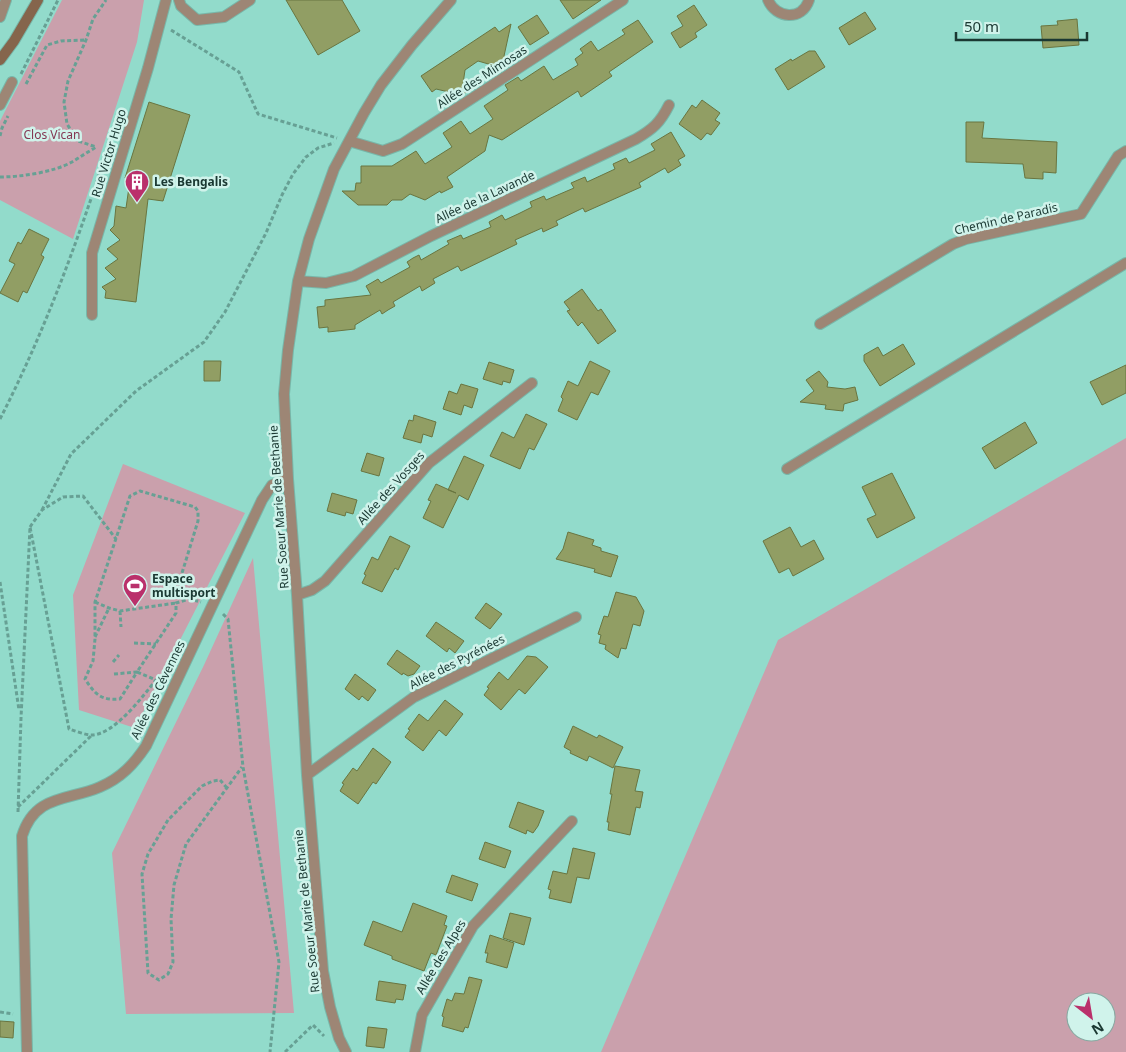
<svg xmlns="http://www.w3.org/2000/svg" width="1126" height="1052" viewBox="0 0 1126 1052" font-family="'Noto Sans',sans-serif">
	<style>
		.green { fill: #caa0ac; fill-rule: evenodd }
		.building { fill: #919e64; stroke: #697540 }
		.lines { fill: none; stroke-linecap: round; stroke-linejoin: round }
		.minor-casing { stroke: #78b7a9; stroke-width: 12 }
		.secondary-casing { stroke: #78b7a9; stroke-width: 12 }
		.path { stroke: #67a094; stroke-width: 3; stroke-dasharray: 4 2.5; stroke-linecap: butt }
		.minor { stroke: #9d8675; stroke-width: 10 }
		.secondary { stroke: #85654c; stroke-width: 10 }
		.labels { text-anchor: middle; stroke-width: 5; stroke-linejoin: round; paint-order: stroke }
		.street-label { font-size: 12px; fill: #1a3832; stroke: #d0f3eb }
		.park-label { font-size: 12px; fill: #843652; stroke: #d0f3eb }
		.poi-label { font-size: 12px; font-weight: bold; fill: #1a3832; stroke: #d0f3eb; text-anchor: start }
	</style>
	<rect width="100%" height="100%" fill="#92dbcb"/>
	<path class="green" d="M62 0H144L137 42 73 239 0 200V121Z
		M1126 438V1052H601L778 640ZM1076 1002H1106V1032H1076Z
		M123 464 245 513 135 728 79 710 73 595Z
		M253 558 294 1013 126 1014 112 853 204 665Z"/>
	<path class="building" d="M286 0H342L360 31 318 55Z
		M560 0H601L573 19Z
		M694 5 707 25 695 33 697 37 680 48 671 33 683 26 677 16Z
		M865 12 876 29 849 45 839 28Z
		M537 15 549 33 530 45 518 27Z
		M1077 19 1079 45 1043 48 1041 26 1058 25 1057 21Z
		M638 20 653 42 609 72 612 76 581 97 578 91 502 140 489 135 485 151 447 177 453 187 441 193 440 191 425 200 410 194 402 200H392L387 205H358L342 191H355L356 183H361V166H392L416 151 425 164 452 147 443 133 461 121 470 134 493 119 484 106 508 90 505 85 518 77 521 81 544 66 553 80 578 65 575 59 583 53 580 49 591 41 598 51 625 34 622 30Z
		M511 24 504 56 510 65 497 74 492 65 478 61 465 70 463 84 468 91 454 100 449 92 436 89 432 92 421 76 495 27 499 32Z
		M809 51H815L825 67 788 90 775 69 791 59 792 61Z
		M702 100 720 113 715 120 720 123 711 135 707 133 701 140 679 124 692 105 696 108Z
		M149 102 190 115 163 201 148 199 136 302 105 298 106 291 102 287 116 279 105 268 118 259 107 249 120 240 110 230 114 226 116 206 126 208 130 180 125 178Z
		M966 122H984L982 138 1057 142 1056 173 1043 172V179L1025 178 1023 164 966 162Z
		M671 132 685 156 678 160 681 165 668 173 665 168 639 183 641 187 585 212 583 208 556 221 558 225 543 232 542 228 515 240 517 244 461 271 458 266 433 279 435 283 422 291 420 286 393 302 395 306 388 310 382 314 380 310 355 325V329L328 332V327L319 328 317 307 325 306V300L371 295 366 286 378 279 381 283 410 267 407 262 413 258 419 255 421 260 449 244 447 241 461 235 463 239 491 227 489 222 502 215 505 220 518 214 532 207 530 202 544 196 546 200 574 188 571 183 585 177 587 182 615 169 613 164 626 158 629 163 655 150 651 144Z
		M29 229 49 239 41 255 44 257 27 293 23 291 18 302 0 293 15 264 9 261 18 242 21 244Z
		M582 289 598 311 601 309 616 331 598 344 582 322 578 326 567 311 570 310 564 302Z
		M903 344 915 364 880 386 864 361V355L878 347 883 356Z
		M204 361H221L220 381H204Z
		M590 361 610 371 598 395 591 392 577 420 558 411 563 399 561 397 568 381 578 386Z
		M489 362 514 370 510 383 503 381 502 385 483 379Z
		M1126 365V393L1102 405 1090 382Z
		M819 371 828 382 827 387 845 389 855 387 858 400 844 404 843 411 825 409 826 405 800 402 814 391 806 380Z
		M461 384 478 389 472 408 464 405 461 415 443 409 449 391 457 394Z
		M526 414 547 424 534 450 529 448 520 469 490 456 502 432 514 438Z
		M414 415 436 422 432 437 423 434 421 443 403 438 409 420 413 421Z
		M1025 422 1037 443 995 469 982 448Z
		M367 453 384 458 379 476 361 471Z
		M464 456 484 465 468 500 459 495 443 528 423 518 431 501 428 500 436 484 456 493 448 490Z
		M892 473 915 518 877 538 867 519 876 515 862 487Z
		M332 493 357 500 353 514 346 512 345 516 327 511Z
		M790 527 801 547 814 540 824 559 793 576 789 568 779 573 763 541Z
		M568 532 594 540 592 545 601 548V551L618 556 611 577 594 572 595 569 556 559 563 549Z
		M390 536 410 546 398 570 395 568 382 592 362 583 366 575 364 574 372 557 378 560Z
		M616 592 636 597 644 611 640 626 633 624 626 649 621 648 618 658 605 649 606 645 599 643 601 635 598 634 604 616 608 617Z
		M486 603 502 614 490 629 475 618Z
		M436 622 464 641 455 653 449 648 447 652 426 636Z
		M397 650 420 666 414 674 408 676 403 673 402 675 387 664Z
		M527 656 536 657 548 667 525 694 519 689 501 710 484 695 489 688 487 687 499 672 508 680Z
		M355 674 376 690 368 701 362 696 359 700 345 689Z
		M445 700 463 714 446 736 439 730 423 751 405 737 410 730 408 729 419 714 428 721Z
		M573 726 597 738 599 735 623 747 613 768 589 756 587 761 570 753 571 751 564 747Z
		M373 748 391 762 376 784 373 782 358 804 340 791 344 784 342 783 353 768 357 771Z
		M615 766 640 770 635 791 643 792 640 808 636 807 630 835 608 830 609 822H607L612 794H610Z
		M518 802 544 811 538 826 533 833 527 830 526 834 509 827Z
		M485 842 511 851 505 868 479 859Z
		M573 848 595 853 589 879 577 877 571 903 549 898 551 890 548 889 553 871 567 874Z
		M452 875 478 884 472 901 446 892Z
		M413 903 447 916 444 925 447 926 436 955 431 953 424 971 392 959V956L364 945 373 921 402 932Z
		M510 913 531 918 524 945 503 938Z
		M490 935 514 943 507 968 486 962 488 953H485Z
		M469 977 482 980 468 1028 465 1027 463 1032 442 1026 444 1017 442 1016 447 999 452 1001 455 993 464 994Z
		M379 981 406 985 403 1000 396 999 395 1003 376 1000Z
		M0 1021 14 1022 13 1038 0 1037Z
		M368 1027 387 1029 384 1048 366 1046Z"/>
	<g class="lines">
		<defs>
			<path id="minor" d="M179 0 181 6 197 20 224 17 250 0
				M768 0C776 19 802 21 809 0
				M0 17 6 0
				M0 105 12 82
				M349 141 383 151 402 144 623 0
				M298 281 326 283 354 276 431 236 636 139C653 129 660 123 669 105
				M92 315V253L148 68 166 0
				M820 324 953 244 966 239 1081 214 1118 156 1126 151
				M787 469 1126 263
				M297 595 312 590 325 581 429 463 532 383
				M307 775 414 697 576 617
				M27 1052 22 836C35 794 68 801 100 787 121 778 134 764 146 746L262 500 272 485 288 479
				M346 1052 339 1038 330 1007 323 971 307 775 297 595 288 479 284 394 288 350 298 281 309 239 334 169 364 113 381 85 412 45 451 0
				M415 1052 422 1015 473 926 572 821"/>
			<path id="secondary" d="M0 60 14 41 38 0"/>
		</defs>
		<use href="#minor" class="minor-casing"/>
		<use href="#secondary" class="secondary-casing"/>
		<path class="path" d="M171 30 239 72 258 114 337 138
			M21 74 58 0
			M26 84 47 45 61 41 86 40
			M0 136 2 128 8 116
			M0 177C21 177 54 172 72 162 80 157 88 152 96 147L78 141 67 124 64 102 68 81 86 40 93 19 106 0
			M0 419C41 339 73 254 101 169
			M42 510 71 454 136 391 204 342 225 312 266 233 282 195 293 174 306 157 318 148 334 143
			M30 527 42 510 63 497 83 496 116 539
			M0 582 19 710
			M95 602 109 608 120 611 176 603
			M120 611 121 627
			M223 614 228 619 243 767 279 962 270 1052
			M95 637 109 608
			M134 643 156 644
			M113 662 119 655
			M114 674 137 672 120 699C101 701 95 694 85 679L93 661 95 639V602L130 496 140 491 195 507 198 511V521L178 586
			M227 788 220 780 213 781 202 786 168 820 148 854 142 874 148 973 159 980 168 974 173 962 171 919 174 885 186 844 242 767
			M18 807 92 735
			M18 812 21 718 30 527 69 729C76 731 85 735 92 735 115 734 142 697 156 680L137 672 176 613V603L189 599 201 602
			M0 1012 13 1014
			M285 1052 313 1025 324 1036"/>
		<use href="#minor" class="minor"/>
		<use href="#secondary" class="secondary"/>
	</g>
	<defs>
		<symbol id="building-pin" viewBox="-11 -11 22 30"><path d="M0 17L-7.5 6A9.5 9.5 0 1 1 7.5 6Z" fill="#ba306b" stroke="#d0f3eb"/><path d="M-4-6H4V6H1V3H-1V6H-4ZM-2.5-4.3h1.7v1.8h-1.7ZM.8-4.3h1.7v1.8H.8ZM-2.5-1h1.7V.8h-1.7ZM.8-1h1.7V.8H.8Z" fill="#fff"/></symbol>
		<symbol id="stadium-pin" viewBox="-11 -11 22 30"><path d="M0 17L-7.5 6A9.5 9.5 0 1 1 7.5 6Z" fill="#ba306b" stroke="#d0f3eb"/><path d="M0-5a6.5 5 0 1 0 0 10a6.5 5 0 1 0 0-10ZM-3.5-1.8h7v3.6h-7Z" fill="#fff"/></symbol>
	</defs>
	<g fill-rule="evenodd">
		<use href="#building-pin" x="123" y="168" width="28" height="38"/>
		<use href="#stadium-pin" x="121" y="572" width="28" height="38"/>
	</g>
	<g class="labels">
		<g class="street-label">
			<text transform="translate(482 77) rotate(-33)" y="4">Allée des Mimosas</text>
			<text transform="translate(109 153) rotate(-73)" y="4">Rue Victor Hugo</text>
			<text transform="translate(485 197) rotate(-25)" y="4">Allée de la Lavande</text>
			<text transform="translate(1006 219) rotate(-13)" y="4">Chemin de Paradis</text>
			<text transform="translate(391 488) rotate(-48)" y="4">Allée des Vosges</text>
			<text transform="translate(279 507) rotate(-94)" y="4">Rue Soeur Marie de Bethanie</text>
			<text transform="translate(457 662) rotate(-27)" y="4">Allée des Pyrénées</text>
			<text transform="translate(158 690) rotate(-64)" y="4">Allée des Cévennes</text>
			<text transform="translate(307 911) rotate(-96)" y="4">Rue Soeur Marie de Bethanie</text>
			<text transform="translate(441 957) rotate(-59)" y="4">Allée des Alpes</text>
		</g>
		<g class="park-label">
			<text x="52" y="139">Clos Vican</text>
		</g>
		<g class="poi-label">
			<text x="154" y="186">Les Bengalis</text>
			<text x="152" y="583">Espace<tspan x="152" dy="14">multisport</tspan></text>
		</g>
	</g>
	<g transform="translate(1091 1017) rotate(149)"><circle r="24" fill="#d0f3eb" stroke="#87a8a1"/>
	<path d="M0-4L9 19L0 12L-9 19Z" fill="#ba306b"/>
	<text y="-8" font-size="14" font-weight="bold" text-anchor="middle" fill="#1a3832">N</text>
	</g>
	<path d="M956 32v8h131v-8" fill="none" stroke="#1a3832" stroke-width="2.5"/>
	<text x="964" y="32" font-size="15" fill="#1a3832" stroke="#d0f3eb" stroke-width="4" paint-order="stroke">50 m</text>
</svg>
